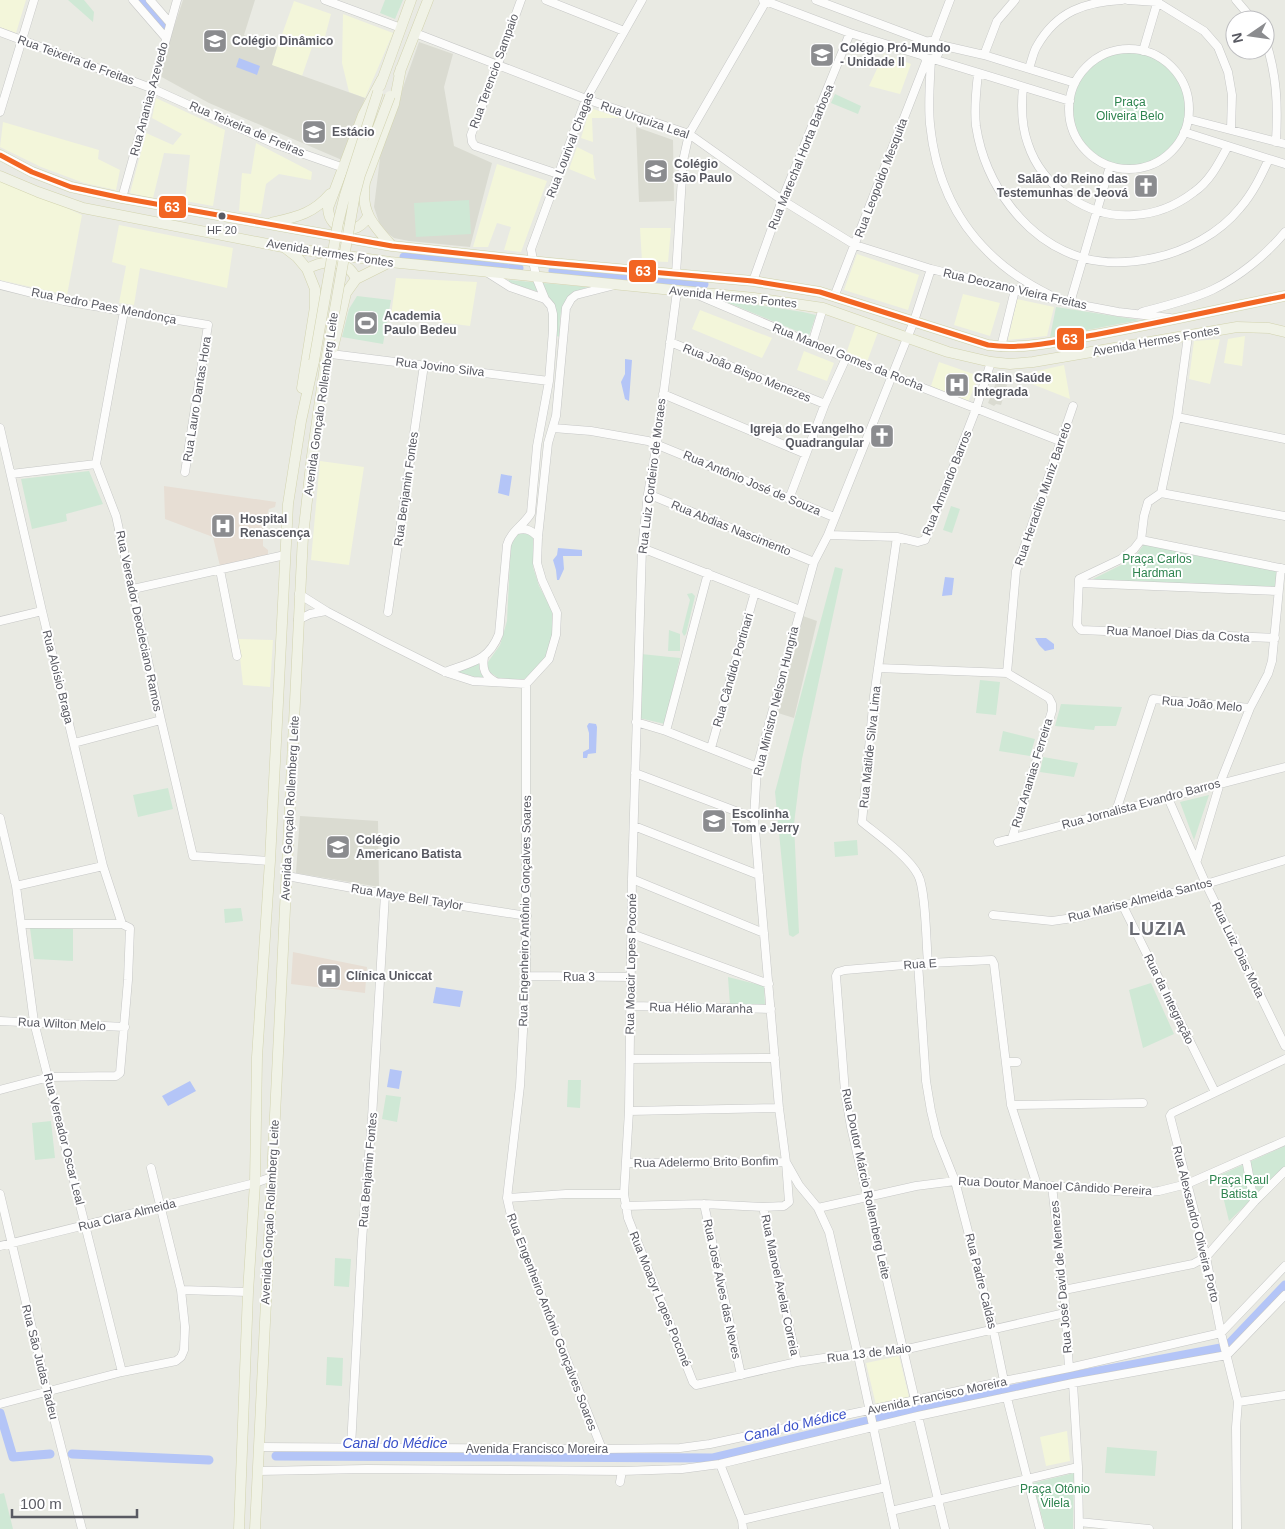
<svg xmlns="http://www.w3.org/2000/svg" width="1285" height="1529" viewBox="0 0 1285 1529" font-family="Helvetica,sans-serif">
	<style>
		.commercial { fill: #f3f6da }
		.education { fill: #dadbd1 }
		.medical { fill: #e7ded4 }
		.green { fill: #cfe8d5 }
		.water { fill: #b4c5f7 }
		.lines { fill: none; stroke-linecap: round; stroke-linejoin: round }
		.canal { stroke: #b4c5f7; stroke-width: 9 }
		.minor-casing { stroke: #c6c7c6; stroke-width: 9 }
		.major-casing { stroke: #d2d3af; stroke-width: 11 }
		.minor { stroke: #fcfcfb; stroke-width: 8 }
		.major { stroke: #f0f2e6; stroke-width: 10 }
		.major-bridge-casing { stroke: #d2d3af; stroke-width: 11; stroke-linecap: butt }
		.major-bridge { stroke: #f0f2e6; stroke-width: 10 }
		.bus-1-casing { stroke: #fff; stroke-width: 9 }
		.bus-1 { stroke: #f26522; stroke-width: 5 }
		.bus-dot { fill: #595a62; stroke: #fff; stroke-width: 2 }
		.labels { text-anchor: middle; stroke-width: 4; stroke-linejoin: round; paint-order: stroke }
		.bus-label { font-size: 11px; fill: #595a62; stroke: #fff }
		.poi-label { font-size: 12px; font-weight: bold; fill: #595a62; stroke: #fff; text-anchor: start }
		.street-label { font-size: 12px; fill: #595a62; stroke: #fff }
		.park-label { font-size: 12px; fill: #2e844f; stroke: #fff }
		.water-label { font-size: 14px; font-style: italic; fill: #3a51c9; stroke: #fff }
		.district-label { font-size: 18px; font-weight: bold; letter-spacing: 1px; fill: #6a6c74; stroke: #fff }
		.line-badge { stroke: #fff; stroke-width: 2 }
		.badge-label { font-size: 14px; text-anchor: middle; font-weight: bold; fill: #fff }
	</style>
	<rect width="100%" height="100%" fill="#e9eae3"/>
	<path class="commercial" d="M0 0H26L16 33 0 27Z
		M294 1 331 14 322 48 312 47 302 76 271 65Z
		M343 14 393 33 365 98 349 92 342 63Z
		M884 54 911 64 900 94 869 86Z
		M156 98 225 130 213 206 185 201 190 155 164 153 153 198 130 193 146 133 173 145 182 134 152 118Z
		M590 108 621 118H592L593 142 581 138Z
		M3 122 99 150 98 159 120 170 116 190 84 183 41 167 0 147Z
		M256 143 312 172 311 180 279 174 266 184 261 214 239 211 242 173 251 174Z
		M577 147 593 155 594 174 596 180 569 169Z
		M497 164 547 181 521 252 504 250 511 227 497 223 488 247H473Z
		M0 178 82 215 67 295 0 280Z
		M119 225 233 248 227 288 140 268 134 305 119 303 126 266 112 262Z
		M640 228H671L668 262 642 261Z
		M857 254 919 275 908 310 844 290Z
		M396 278 477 282 470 326 391 316Z
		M963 294 1000 303 990 336 954 325Z
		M1017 299 1054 307 1047 336 1008 340Z
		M700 310 772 338 762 358 692 329Z
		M856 325 878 332 867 362 846 354Z
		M1245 336 1242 366 1224 363 1228 339Z
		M1220 339 1210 384 1189 379 1194 341Z
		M804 351 834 363 827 381 797 370Z
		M939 362 979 376 968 402 931 386Z
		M1064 365 1070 399 1027 382 1029 373Z
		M320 461 364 467 349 565 311 560Z
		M238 639 273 640 270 687 243 685Z
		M899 1356 909 1397 876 1405 866 1363Z
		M1067 1431 1070 1461 1046 1466 1040 1437Z"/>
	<path class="education" d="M183 0H255L244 35 277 47 272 65 365 98 342 160 209 103 158 75Z
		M419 42 453 54 444 87 454 146 492 163 470 247 409 241 394 238 383 230 379 222 374 207 381 150Z
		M636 127 673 140 674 201 639 202Z
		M997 380 1007 385 1001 405 996 404 994 406 988 403Z
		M803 616 817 621 794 718 778 713Z
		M300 816 378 821 379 887 296 873Z"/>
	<path class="medical" d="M164 486 276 502 275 507 269 509 266 518 263 519V546L268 550V556L220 566 213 537 165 519Z
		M293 952 367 967 365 993 291 984Z"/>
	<path class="green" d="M68 0H84L94 12 93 22Z
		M385 0H403L395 19 380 13Z
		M1073 109a57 57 0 1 1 114 0a57 57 0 1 1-114 0Z
		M835 94 861 106 858 114 831 103Z
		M469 200 471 234 416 237 414 203Z
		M509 280 588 287C583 289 578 290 573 293 559 301 559 323 560 337L556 336V318L540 292 507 283Z
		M357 296 391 300 383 344 342 337 349 309Z
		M719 299 803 312 816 315 809 336Z
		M1056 307 1140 320 1050 337Z
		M89 471 103 504 66 514 67 521 32 529 21 479Z
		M951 506 960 509 952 533 943 530Z
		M523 531 533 535V567L539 586 552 610V636L546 662 524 679 511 682 501 680 487 670 488 662 500 645 507 621 511 541 518 533Z
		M1145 543 1280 569 1277 590 1085 583 1133 559Z
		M835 567 843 569 802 759 794 824 799 933 793 937 789 935 775 792Z
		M692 593 695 596 686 634 684 636 682 632 690 600 687 594Z
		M669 630 680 634V651H668Z
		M641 654 680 658 665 724 639 718Z
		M480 662C478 669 480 673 485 679L454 672Z
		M980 680 1000 682 996 715 976 713Z
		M1061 704 1122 707 1116 726H1095L1094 730 1055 726Z
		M1003 731 1035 739 1030 756 999 751Z
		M1043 757 1078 763 1074 777 1040 772Z
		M168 788 173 809 138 817 133 795Z
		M1209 795 1194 840 1180 802Z
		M857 840 858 855 835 857 834 842Z
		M241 908 243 921 225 923 224 909Z
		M30 928 73 929V961L34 959Z
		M728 977 764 986 765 1006H730Z
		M1151 983 1174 1034 1143 1048 1129 990Z
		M568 1080H581L580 1108 567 1107Z
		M386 1095 401 1097 397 1122 382 1119Z
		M51 1121 55 1158 35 1160 32 1123Z
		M1285 1146V1167L1229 1221 1218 1176Z
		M335 1258 351 1259 349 1287 334 1286Z
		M327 1357 343 1358 342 1386 326 1385Z
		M1107 1447 1157 1451 1155 1476 1105 1473Z
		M1074 1473 1073 1529H1045L1033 1483Z
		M4 1493 13 1529H0V1494Z"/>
	<path class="water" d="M239 58 260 66 257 75 236 67Z
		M625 359 632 360 629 401 625 399 621 382 625 374Z
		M501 474 512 476 509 496 498 493Z
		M558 548 582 550V556H563L564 569 559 580H557L556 570 553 560 557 555Z
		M945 577 954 578 952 595 942 596Z
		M1035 638H1046L1054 644V649L1045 651 1039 645Z
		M589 723 596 724 597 727 596 753 588 754 587 758H583V752L589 749V733L587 726Z
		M436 987 463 991 460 1007 433 1003Z
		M390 1069 402 1071 399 1089 387 1087Z
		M190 1081 196 1091 168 1106 162 1096Z"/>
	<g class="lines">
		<path class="canal" d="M140 0 162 27
			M404 257 504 266
			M512 267 519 268
			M553 271 704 284
			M0 1413 13 1457 50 1454
			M72 1454 209 1460
			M276 1456 713 1458 863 1422 1067 1377 1226 1347 1285 1285"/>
		<defs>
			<path id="minor" d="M133 0 166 38
				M150 0 170 23
				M325 0 401 28
				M521 0 498 64 471 135 472 142 475 146 558 174
				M546 0 624 31
				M763 0 850 33 924 56
				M816 0 928 42
				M1128 0 1157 2 1204 31 1218 47 1228 72 1232 95 1231 129
				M1236 0 1253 20
				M0 32 151 88 275 144 344 168
				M415 33 586 99 689 134 782 200 855 245 931 269 1065 302 1118 312 1170 318
				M1265 39C1277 75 1278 104 1276 142
				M921 50a9 9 0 1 1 18 0a9 9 0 1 1-18 0Z
				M934 42 950 0
				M936 44 984 55 1075 83
				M1069 109a60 60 0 1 1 120 0a60 60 0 1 1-120 0Z
				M1143 51 1158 0
				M984 55 997 21 1015 0
				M931 59C930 81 928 103 930 124 938 205 979 261 1052 296
				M933 59 1070 101
				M1029 68C1032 61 1033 52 1037 46 1057 11 1085 2 1122 0
				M978 74C976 91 974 109 976 126 985 184 1025 241 1083 258 1105 264 1131 263 1154 258 1186 251 1219 234 1240 208 1253 193 1261 176 1269 159
				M1023 87C1021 107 1021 125 1028 144 1042 187 1089 219 1134 215 1156 214 1177 205 1194 192 1210 181 1219 163 1228 146
				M0 112 34 0
				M1188 119 1285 144
				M1184 132 1285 164
				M122 198 177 0
				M676 274 683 161 689 134 766 1
				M753 281 782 200 850 33
				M0 285 64 301 208 325 185 472
				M677 291 657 443 648 494 642 548 632 879 629 1111 624 1194 628 1218 693 1382 696 1385 797 1362 857 1353 903 1350 1065 1313
				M698 295 846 358 1060 441
				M834 297 927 59
				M545 299 536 277 531 249 586 99 642 0
				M1070 303 1110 166
				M124 311 96 464 116 516 161 720 193 856 270 861
				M1142 312C1165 306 1190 300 1212 290 1239 277 1266 255 1285 232
				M1188 336 1177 417 1161 493 1148 502 1144 516 1141 540 1134 549 1121 559 1079 579 1077 625 1081 630 1275 638
				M670 342 825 404
				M812 344 823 308
				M1001 347 1015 290
				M331 354 549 381
				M663 394 806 454
				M1177 417 1285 439
				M0 428 42 611 103 866 122 924
				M553 428 591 431 648 441 834 517
				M11 474 96 464
				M1161 493 1285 516
				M648 494 814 562
				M789 499 825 404 846 358
				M517 530C527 528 531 530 538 537
				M828 535 897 537 918 542 925 540 976 409 991 362
				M897 537 874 696 862 822C878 835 909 857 918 875 926 889 926 943 928 963
				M1141 540 1285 569
				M642 548 800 610
				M220 570 237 656
				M1079 583 1278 591
				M133 589 285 555
				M299 594 326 611 383 641 445 672 473 681 526 684
				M388 612 424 365
				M298 620 310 614 326 611
				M0 621 42 611
				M484 657C482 670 485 676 496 682
				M878 668 1007 673 1049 698 1052 704V711L1012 838
				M445 672C471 662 488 662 499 634L507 545C510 532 525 524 531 513L537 446 549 381 553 330V314L551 306 545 299 510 287 488 273
				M1007 673 1016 571 1073 406
				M526 684V976L520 1086 507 1198 513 1224 602 1449
				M526 684 549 659 556 635 557 613 542 580 537 563 538 537 548 443 556 416 566 308 571 299 576 295 615 285
				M636 722 666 731 757 767
				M666 731 708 573
				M74 743 161 720
				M711 748 755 592
				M635 773 754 818
				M1168 798 1206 884 1285 1046
				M1116 811 1153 699 1250 708
				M0 818 16 886 34 1022 122 1372
				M634 826 759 875
				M998 842 1285 767
				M1197 860 1220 783 1250 708 1268 674 1272 661 1281 568
				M287 876 385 894 527 916
				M632 879 764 933
				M16 886 103 866
				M1123 906 1215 1092
				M993 915 1052 921 1080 917 1206 884 1285 860
				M632 934 769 984
				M918 963 926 1081 931 1111 937 1136 955 1181 993 1328 1004 1381
				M526 976 631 977
				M631 1006 771 1009
				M0 1021 125 1027
				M630 1059 775 1058
				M1006 1062H1017
				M0 1090 49 1077 116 1076 120 1073 128 980 130 928 122 924H22
				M1011 1105 1143 1103
				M629 1111 779 1108
				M1246 1159 1254 1202
				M1052 1186 1064 1290 1069 1368
				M0 1194 47 1391 82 1529
				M507 1198 566 1194H624
				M704 1204 741 1375
				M625 1206 704 1204 763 1207 784 1206 789 1202 786 1162 626 1163
				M763 1207 797 1362
				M818 1208 916 1186 955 1181 1052 1186 1140 1193 1159 1191 1187 1184 1285 1141
				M0 1246 255 1183 272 1177
				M181 1290 248 1292
				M1064 1290 1193 1264 1206 1257 1254 1202 1285 1171
				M1073 1383 1078 1467 1079 1529
				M1007 1398 1040 1529
				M915 1400 851 1127 845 1092 836 976 838 972 845 970 928 963 992 960 994 964 1011 1105 1037 1185
				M1238 1402 1285 1395
				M0 1404 122 1372 176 1361 181 1357 184 1350 185 1327 181 1290 151 1168
				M918 1416 945 1529
				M259 1447 602 1449 680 1448 710 1444 1004 1381 1069 1368 1221 1333 1285 1266
				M351 1447 362 1240 372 1118 385 894
				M720 1464 742 1520 743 1529
				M258 1471 367 1469 622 1471 682 1469 720 1464 918 1416 1073 1383 1227 1355 1285 1295
				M620 1482 622 1471
				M891 1511 1078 1467
				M742 1520 886 1487
				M1079 1522 1149 1529
				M895 1529 859 1360 829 1232 818 1208 799 1185 786 1162 779 1108 754 818 757 767 814 562 828 535 914 321 931 269
				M1237 1529 1236 1427 1238 1402 1221 1333 1206 1257 1170 1116 1172 1113 1285 1059"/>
			<path id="major" d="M399 74 428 0
				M380 86 411 0
				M0 155 32 172 71 187 122 198 392 246 550 263 753 281 820 292 988 345C1023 350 1059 341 1094 335 1158 323 1221 309 1285 296
				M0 176 38 192 83 208 283 247 390 262 754 298 823 308 948 352 991 362 1010 364 1033 362 1237 327 1269 328 1285 332
				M368 216C358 237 329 232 328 208L363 115 382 79
				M271 223C296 217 313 214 330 194
				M392 246C373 225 360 212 365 182L394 104 401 68
				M284 247 297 257 307 269 315 289V307L302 388
				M307 269C324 259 348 259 356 279
				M333 348 346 293 356 279 390 262
				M239 1529 248 1292 255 1183 257 1057 270 861 288 504 301 421 314 361
				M255 1529 303 536 312 456 325 366"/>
		</defs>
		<use href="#minor" class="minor-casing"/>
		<use href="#major" class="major-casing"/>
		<use href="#minor" class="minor"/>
		<use href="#major" class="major"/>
		<defs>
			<path id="major-bridge" d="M314 361 338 223 345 195 378 92
				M325 366 355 194 360 175 390 96"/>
		</defs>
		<use href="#major-bridge" class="major-bridge-casing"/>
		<use href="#major-bridge" class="major-bridge"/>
		<defs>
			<path id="bus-1" d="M0 155 32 172 71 187 122 198 392 246 550 263 753 281 820 292 988 345C1023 350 1059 341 1094 335 1158 323 1221 309 1285 296"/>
		</defs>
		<use href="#bus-1" class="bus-1-casing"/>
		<use href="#bus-1" class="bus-1"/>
	</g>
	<defs>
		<symbol id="school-square" viewBox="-11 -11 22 22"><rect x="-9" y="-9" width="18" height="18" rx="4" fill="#8b8c8f" stroke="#fff"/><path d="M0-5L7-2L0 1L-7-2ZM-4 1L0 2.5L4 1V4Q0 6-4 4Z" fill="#fff"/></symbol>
		<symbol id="university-square" viewBox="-11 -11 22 22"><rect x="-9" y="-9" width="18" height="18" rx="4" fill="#8b8c8f" stroke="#fff"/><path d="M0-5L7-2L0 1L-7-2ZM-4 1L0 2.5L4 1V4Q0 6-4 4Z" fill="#fff"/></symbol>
		<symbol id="church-square" viewBox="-11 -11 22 22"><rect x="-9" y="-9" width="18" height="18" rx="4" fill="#8b8c8f" stroke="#fff"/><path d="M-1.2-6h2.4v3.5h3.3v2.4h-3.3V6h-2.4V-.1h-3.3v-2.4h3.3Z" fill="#fff"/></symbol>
		<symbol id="stadium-square" viewBox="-11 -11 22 22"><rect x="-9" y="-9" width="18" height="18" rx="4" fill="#8b8c8f" stroke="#fff"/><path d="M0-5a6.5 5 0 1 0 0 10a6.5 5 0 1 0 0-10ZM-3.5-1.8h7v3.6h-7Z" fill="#fff"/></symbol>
		<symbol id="hospital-square" viewBox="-11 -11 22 22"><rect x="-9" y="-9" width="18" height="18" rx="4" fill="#8b8c8f" stroke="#fff"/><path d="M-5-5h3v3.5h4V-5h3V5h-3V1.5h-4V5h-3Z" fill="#fff"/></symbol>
	</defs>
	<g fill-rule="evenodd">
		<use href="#school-square" x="201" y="27" width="28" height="28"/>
		<use href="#school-square" x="808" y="41" width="28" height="28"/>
		<use href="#university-square" x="300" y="118" width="28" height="28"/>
		<use href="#school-square" x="642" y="157" width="28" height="28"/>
		<use href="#church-square" x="1132" y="172" width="28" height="28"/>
		<use href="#stadium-square" x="352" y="309" width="28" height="28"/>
		<use href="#hospital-square" x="943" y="371" width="28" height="28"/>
		<use href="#church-square" x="868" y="422" width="28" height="28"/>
		<use href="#hospital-square" x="209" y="512" width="28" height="28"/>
		<use href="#school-square" x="700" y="807" width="28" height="28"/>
		<use href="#school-square" x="324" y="833" width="28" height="28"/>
		<use href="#hospital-square" x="315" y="962" width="28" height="28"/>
	</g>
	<circle class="bus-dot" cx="222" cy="216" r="4.5"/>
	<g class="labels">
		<g class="bus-label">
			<text x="222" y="234">HF 20</text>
		</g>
		<g class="poi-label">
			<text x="232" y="45">Colégio Dinâmico</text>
			<text x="840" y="52">Colégio Pró-Mundo<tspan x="840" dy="14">- Unidade II</tspan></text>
			<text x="332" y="136">Estácio</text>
			<text x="674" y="168">Colégio<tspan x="674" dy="14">São Paulo</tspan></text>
			<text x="1128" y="183" text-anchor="end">Salão do Reino das<tspan x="1128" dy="14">Testemunhas de Jeová</tspan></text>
			<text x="384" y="320">Academia<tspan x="384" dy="14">Paulo Bedeu</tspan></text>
			<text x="974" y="382">CRalin Saúde<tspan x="974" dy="14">Integrada</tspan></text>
			<text x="864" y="433" text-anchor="end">Igreja do Evangelho<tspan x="864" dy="14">Quadrangular</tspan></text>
			<text x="240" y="523">Hospital<tspan x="240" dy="14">Renascença</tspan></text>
			<text x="732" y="818">Escolinha<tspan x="732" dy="14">Tom e Jerry</tspan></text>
			<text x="356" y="844">Colégio<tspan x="356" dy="14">Americano Batista</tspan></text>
			<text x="346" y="980">Clínica Uniccat</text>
		</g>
		<g class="street-label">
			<text transform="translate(76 60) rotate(20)" y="4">Rua Teixeira de Freitas</text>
			<text transform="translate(494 71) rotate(-70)" y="4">Rua Terencio Sampaio</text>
			<text transform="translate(149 99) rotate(-75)" y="4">Rua Ananias Azevedo</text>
			<text transform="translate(645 120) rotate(19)" y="4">Rua Urquiza Leal</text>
			<text transform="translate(247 129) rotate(23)" y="4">Rua Teixeira de Freiras</text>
			<text transform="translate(570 145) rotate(-69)" y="4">Rua Lourival Chagas</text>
			<text transform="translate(801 157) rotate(-68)" y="4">Rua Marechal Horta Barbosa</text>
			<text transform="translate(881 178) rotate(-69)" y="4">Rua Leopoldo Mesquita</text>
			<text transform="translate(330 253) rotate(9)" y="4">Avenida Hermes Fontes</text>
			<text transform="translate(1015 289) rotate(13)" y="4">Rua Deozano Vieira Freitas</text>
			<text transform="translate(733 297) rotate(6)" y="4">Avenida Hermes Fontes</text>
			<text transform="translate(104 306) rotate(11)" y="4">Rua Pedro Paes Mendonça</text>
			<text transform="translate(1156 341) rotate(-10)" y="4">Avenida Hermes Fontes</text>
			<text transform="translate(848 357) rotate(22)" y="4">Rua Manoel Gomes da Rocha</text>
			<text transform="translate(440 367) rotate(7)" y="4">Rua Jovino Silva</text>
			<text transform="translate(747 373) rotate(22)" y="4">Rua João Bispo Menezes</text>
			<text transform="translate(197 399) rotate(-81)" y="4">Rua Lauro Dantas Hora</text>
			<text transform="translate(321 404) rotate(-82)" y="4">Avenida Gonçalo Rollemberg Leite</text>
			<text transform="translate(652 476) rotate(-83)" y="4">Rua Luiz Cordeiro de Moraes</text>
			<text transform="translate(752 483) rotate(23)" y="4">Rua Antônio José de Souza</text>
			<text transform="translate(947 483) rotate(-68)" y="4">Rua Armando Barros</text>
			<text transform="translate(406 489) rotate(-82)" y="4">Rua Benjamin Fontes</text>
			<text transform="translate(1043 494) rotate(-71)" y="4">Rua Heraclito Muniz Barreto</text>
			<text transform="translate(731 528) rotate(22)" y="4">Rua Abdias Nascimento</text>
			<text transform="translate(139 621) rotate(78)" y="4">Rua Vereador Deocleciano Ramos</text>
			<text transform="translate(1178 634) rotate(3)" y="4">Rua Manoel Dias da Costa</text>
			<text transform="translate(733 670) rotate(-74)" y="4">Rua Cândido Portinari</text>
			<text transform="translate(58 677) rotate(76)" y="4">Rua Aloísio Braga</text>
			<text transform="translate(776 701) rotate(-76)" y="4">Rua Ministro Nelson Hungria</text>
			<text transform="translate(1202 704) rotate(5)" y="4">Rua João Melo</text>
			<text transform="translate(870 747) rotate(-84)" y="4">Rua Matilde Silva Lima</text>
			<text transform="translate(1032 773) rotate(-73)" y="4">Rua Ananias Ferreira</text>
			<text transform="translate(1141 804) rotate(-15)" y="4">Rua Jornalista Evandro Barros</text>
			<text transform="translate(290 808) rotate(-87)" y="4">Avenida Gonçalo Rollemberg Leite</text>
			<text transform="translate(407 897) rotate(9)" y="4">Rua Maye Bell Taylor</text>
			<text transform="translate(1140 900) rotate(-14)" y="4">Rua Marise Almeida Santos</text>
			<text transform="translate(525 911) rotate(-89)" y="4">Rua Engenheiro Antônio Gonçalves Soares</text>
			<text transform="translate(1238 950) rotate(64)" y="4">Rua Luiz Dias Mota</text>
			<text transform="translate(631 964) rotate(-89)" y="4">Rua Moacir Lopes Poconé</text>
			<text transform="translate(920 964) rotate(-4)" y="4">Rua E</text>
			<text x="579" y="981">Rua 3</text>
			<text transform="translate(1169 999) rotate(64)" y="4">Rua da Integração</text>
			<text transform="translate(701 1008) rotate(1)" y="4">Rua Hélio Maranha</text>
			<text transform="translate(62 1024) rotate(3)" y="4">Rua Wilton Melo</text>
			<text transform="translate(64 1139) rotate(76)" y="4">Rua Vereador Oscar Leal</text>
			<text transform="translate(706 1162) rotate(-1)" y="4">Rua Adelermo Brito Bonfim</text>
			<text transform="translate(368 1170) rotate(-85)" y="4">Rua Benjamin Fontes</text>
			<text transform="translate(866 1184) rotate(78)" y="4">Rua Doutor Márcio Rollemberg Leite</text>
			<text transform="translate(1055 1186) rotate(3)" y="4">Rua Doutor Manoel Cândido Pereira</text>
			<text transform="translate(270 1212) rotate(-87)" y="4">Avenida Gonçalo Rollemberg Leite</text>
			<text transform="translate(127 1215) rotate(-14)" y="4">Rua Clara Almeida</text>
			<text transform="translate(1196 1224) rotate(76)" y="4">Rua Alexsandro Oliveira Porto</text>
			<text transform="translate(1061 1277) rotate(-95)" y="4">Rua José David de Menezes</text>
			<text transform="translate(981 1281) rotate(76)" y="4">Rua Padre Caldas</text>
			<text transform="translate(780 1285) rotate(78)" y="4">Rua Manoel Avelar Correia</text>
			<text transform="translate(722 1289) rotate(78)" y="4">Rua José Alves das Neves</text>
			<text transform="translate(660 1299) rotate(68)" y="4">Rua Moacyr Lopes Poconé</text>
			<text transform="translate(552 1322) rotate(69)" y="4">Rua Engenheiro Antônio Gonçalves Soares</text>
			<text transform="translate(869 1353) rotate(-7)" y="4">Rua 13 de Maio</text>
			<text transform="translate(40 1362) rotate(76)" y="4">Rua São Judas Tadeu</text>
			<text transform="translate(937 1396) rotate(-12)" y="4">Avenida Francisco Moreira</text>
			<text x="537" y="1453">Avenida Francisco Moreira</text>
		</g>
		<g class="park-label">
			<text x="1130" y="106">Praça<tspan x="1130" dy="14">Oliveira Belo</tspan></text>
			<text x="1157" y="563">Praça Carlos<tspan x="1157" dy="14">Hardman</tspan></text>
			<text x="1239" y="1184">Praça Raul<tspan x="1239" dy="14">Batista</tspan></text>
			<text x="1055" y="1493">Praça Otônio<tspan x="1055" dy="14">Vilela</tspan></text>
		</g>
		<g class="water-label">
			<text transform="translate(795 1425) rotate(-13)" y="5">Canal do Médice</text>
			<text x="395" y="1448">Canal do Médice</text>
		</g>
		<g class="district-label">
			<text x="1158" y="935">LUZIA</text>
		</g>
	</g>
	<g class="line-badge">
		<rect x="158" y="195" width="29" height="24" rx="5" fill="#f26522"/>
		<rect x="628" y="259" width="29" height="24" rx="5" fill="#f26522"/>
		<rect x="1056" y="327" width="29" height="24" rx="5" fill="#f26522"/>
	</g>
	<g class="badge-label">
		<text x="172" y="212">63</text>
		<text x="643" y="276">63</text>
		<text x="1070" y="344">63</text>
	</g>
	<g transform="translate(1250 35) rotate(257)"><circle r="24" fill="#ffffff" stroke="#bdbdc0"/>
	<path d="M0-4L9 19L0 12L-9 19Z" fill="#8b8c8f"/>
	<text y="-8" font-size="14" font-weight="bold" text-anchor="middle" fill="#595a62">N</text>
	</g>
	<path d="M12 1509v8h125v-8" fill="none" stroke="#595a62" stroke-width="2.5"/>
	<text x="20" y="1509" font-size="15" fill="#595a62" stroke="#ffffff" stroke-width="4" paint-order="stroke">100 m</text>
</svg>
